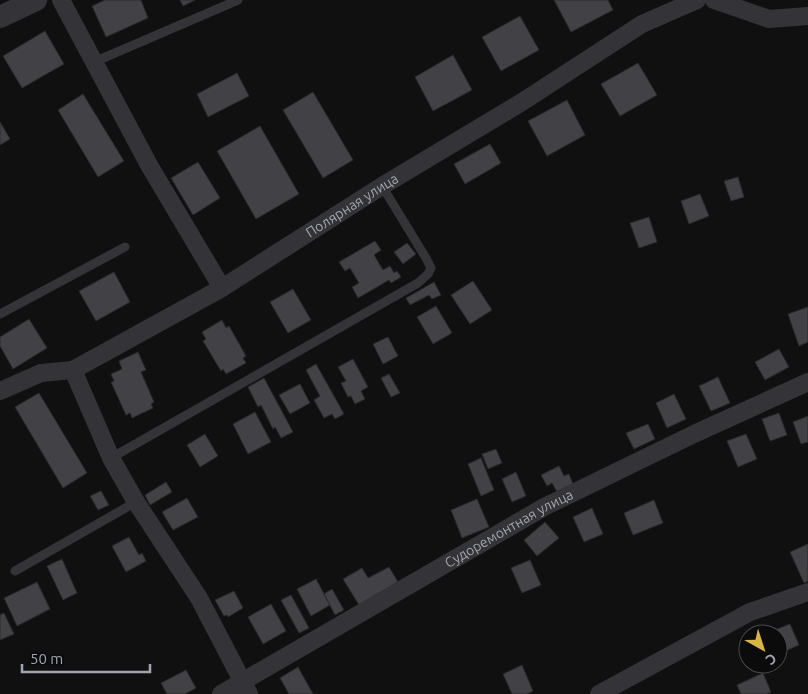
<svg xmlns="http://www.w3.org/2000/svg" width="808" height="694" viewBox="0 0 808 694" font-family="Ubuntu,sans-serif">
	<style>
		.building { fill: #424246; stroke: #2a2a2d }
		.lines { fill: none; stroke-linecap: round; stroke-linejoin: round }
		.service { stroke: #343438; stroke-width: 9 }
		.minor { stroke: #343438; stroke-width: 18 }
		.tertiary { stroke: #343438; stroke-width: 22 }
		.labels { text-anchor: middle; stroke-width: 4.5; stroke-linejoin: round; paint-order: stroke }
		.street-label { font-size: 14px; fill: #a3a6b0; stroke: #0b0b0c }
	</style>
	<rect width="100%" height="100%" fill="#101011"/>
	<path class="building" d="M105 0H141L148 18 106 37 92 6Z
		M180 0H195L183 6Z
		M554 0H608L613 10 571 32Z
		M520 16 539 50 501 71 482 37Z
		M45 31 64 64 22 88 3 56Z
		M453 55 472 90 433 111 415 77Z
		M638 63 657 95 620 116 601 84Z
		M237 73 249 96 208 117 197 94Z
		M313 92 353 160 323 178 283 110Z
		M83 94 124 161 98 177 58 110Z
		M567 100 585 135 547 156 528 121Z
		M0 122 10 139 0 145Z
		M260 126 299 194 256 219 217 151Z
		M490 144 501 163 465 184 454 164Z
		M198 162 220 198 193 215 171 178Z
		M738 177 744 197 731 201 724 181Z
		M700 194 709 216 689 224 681 201Z
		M649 217 657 242 639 248 630 223Z
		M375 241 381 250 374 255 383 270 390 266 394 273 397 271 401 277 391 283 389 280 358 298 352 287 359 283 350 268 345 271 339 262Z
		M407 243 416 254 403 264 394 252Z
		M114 272 130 302 96 321 79 291Z
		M473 281 492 310 470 324 451 295Z
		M434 282 441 295 432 299 429 295 410 305 406 298Z
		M293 289 311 320 288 333 270 302Z
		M436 306 452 333 433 344 417 317Z
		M808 307V342L799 346 788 314Z
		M29 319 47 348 13 369 0 346V337Z
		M222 320 226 328 229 326 246 356 243 358 246 363 226 374 223 369 221 371 203 341 206 339 202 332Z
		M388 337 398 356 383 364 373 344Z
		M779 349 789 367 765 380 755 362Z
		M138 352 146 370 141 372 154 402 151 404 153 408 132 418 130 413 126 415 111 382 114 381 111 374 122 369 119 361Z
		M353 359 368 387 361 391 365 399 355 404 351 396 348 397 341 383 346 381 338 367Z
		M316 364 344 414 335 419 332 414 324 418 314 400 320 396 306 370Z
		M389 374 400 393 391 397 381 378Z
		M718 377 730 403 711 411 699 386Z
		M264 378 293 432 281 438 275 427 273 429 261 405 258 407 248 387Z
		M300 384 310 403 290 414 279 395Z
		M39 393 87 473 63 488 15 407Z
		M674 394 686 419 667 428 656 403Z
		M255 412 271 442 248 454 233 424Z
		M779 413 787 435 770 441 762 419Z
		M808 416V442L801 444 793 422Z
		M648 424 655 439 634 449 626 433Z
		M205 434 218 456 200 467 187 445Z
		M746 434 757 459 738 467 727 441Z
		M496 449 502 463 488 469 482 454Z
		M481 458 494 490 481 496 468 464Z
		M559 466 564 476 569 474 573 484 557 492 552 483 547 486 541 475Z
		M516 472 526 496 512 502 502 479Z
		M166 482 172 492 150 505 145 495Z
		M101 491 109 505 98 510 90 496Z
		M187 498 198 517 173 530 162 512Z
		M477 499 489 527 462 538 451 510Z
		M654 500 663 523 633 535 624 513Z
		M592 508 603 534 584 542 573 517Z
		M545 522 559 538 537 556 524 540Z
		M129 537 139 555 142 553 146 561 126 572 112 546Z
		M808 544V581L804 583 790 552Z
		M62 559 77 593 63 600 47 566Z
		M530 560 541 585 522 593 511 568Z
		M389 567 398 582 359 605 343 579 362 568 368 578Z
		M316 579 330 605 311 616 297 589Z
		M37 582 50 609 17 626 4 598Z
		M332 589 344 610 335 615 324 594Z
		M234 591 243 608 228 617 227 615 224 616 215 600Z
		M291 595 309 628 299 633 281 600Z
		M271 604 286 631 263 644 248 617Z
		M4 613 14 634 0 640V615Z
		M790 624 799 645 778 654V634H764Z
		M522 665 533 691 527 694H512L503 674Z
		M298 667 313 694H289L280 678Z
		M186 670 196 688 185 694H167L161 683Z
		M763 673 771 692 767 694H741L737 685Z"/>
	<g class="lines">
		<path class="service" d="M94 62 238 0
			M0 314 125 247
			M111 458 418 283 428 274 431 268 426 258 382 186
			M15 571 136 502"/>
		<g class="minor">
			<path d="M61 0 149 165 222 288"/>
			<path d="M714 0 769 19 808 16"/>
			<path d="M73 370 111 458 136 502 199 598 249 694"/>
			<path id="s1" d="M0 391 41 373 73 370 222 288 382 186 522 102 642 24 697 0"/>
			<path id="s2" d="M221 694 546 506 694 434 808 382"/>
			<path d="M599 694 750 612 808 592"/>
		</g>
		<path class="tertiary" d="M0 17 36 0"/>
	</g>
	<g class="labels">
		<g class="street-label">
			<text dy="5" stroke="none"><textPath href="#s1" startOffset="401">Полярная улица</textPath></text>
			<text dy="5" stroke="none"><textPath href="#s2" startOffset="332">Судоремонтная улица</textPath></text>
		</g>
	</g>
	<g transform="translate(763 649) rotate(141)"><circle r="24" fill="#0b0b0c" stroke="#48494e"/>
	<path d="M0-4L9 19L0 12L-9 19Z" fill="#dab53f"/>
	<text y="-8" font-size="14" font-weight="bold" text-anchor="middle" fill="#a3a6b0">С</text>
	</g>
	<path d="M22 664v8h128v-8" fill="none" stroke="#a3a6b0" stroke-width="2.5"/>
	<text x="30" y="664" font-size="15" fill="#a3a6b0" stroke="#0b0b0c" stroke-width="4" paint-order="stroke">50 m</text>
</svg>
